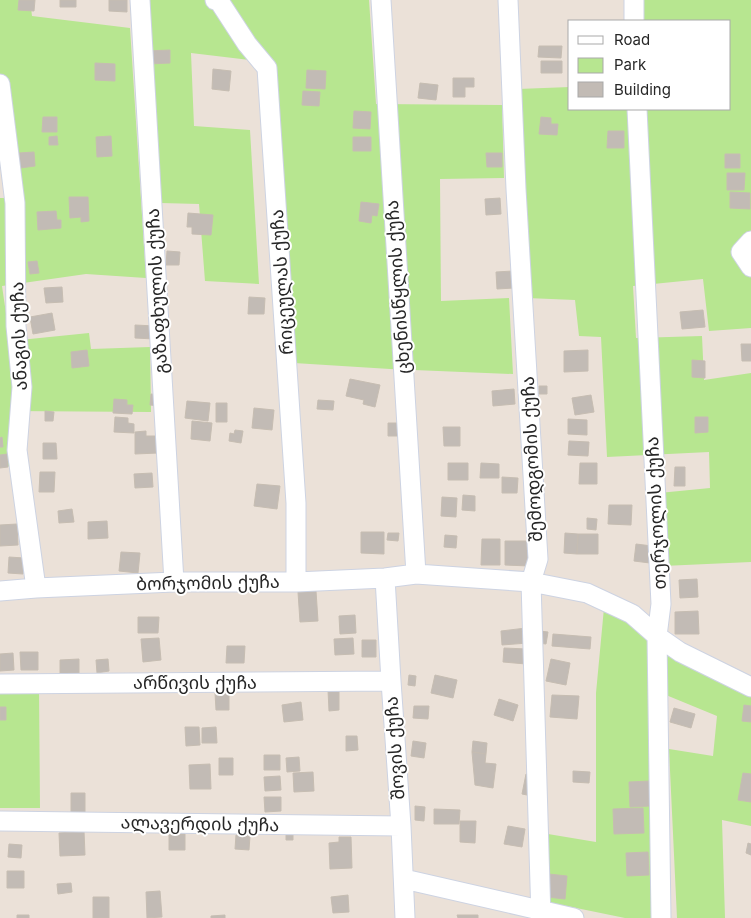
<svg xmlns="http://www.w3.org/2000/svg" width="751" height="918" viewBox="0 0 751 918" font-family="Inter,'Noto Sans Georgian',sans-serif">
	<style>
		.green { fill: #b7e690 }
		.building { fill: #c2bbb5; stroke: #c6bdb2 }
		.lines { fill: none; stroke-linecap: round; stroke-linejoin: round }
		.minor-casing { stroke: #cdd3e2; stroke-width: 21 }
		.minor { stroke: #fff; stroke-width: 19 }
		.labels { text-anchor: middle; stroke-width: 4; stroke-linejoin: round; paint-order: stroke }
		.street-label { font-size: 18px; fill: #272727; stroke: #fff }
	</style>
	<rect width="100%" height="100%" fill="#ebe1d8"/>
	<path class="green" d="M0 0H30L32 16 130 28 146 278 86 274 2 286 10 341 89 333 91 349 150 347 151 412 11 411V466L0 467V198H6L3 168H0Z
		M146 0H369L376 104 502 105 504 178 440 179 441 301 509 298 513 374 390 369 294 363 274 63 191 53 194 126 250 130 259 284 205 281 199 204 161 203Z
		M640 0H751V248L735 249 751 277V328L709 331 703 279 633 286 636 338 702 336 704 380 751 373V562L663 566 659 493 710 488 709 452 607 457 601 337 579 336 575 300 527 298 518 89 570 87V109H730V21H641Z
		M604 608 650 630 652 918H625L547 902 548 834 596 842V693Z
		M663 641 751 688V826L722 820 725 918H677L669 749 713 756 717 716 666 695Z
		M39 687 40 808H0V688Z"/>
	<path class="building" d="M19 0H35L34 11 18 10Z
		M60 0H76V7H60Z
		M109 0H127V12L109 11Z
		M539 46H562L561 58 538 57Z
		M170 50V63L148 64 147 51Z
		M541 61H562V73H541Z
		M95 63 115 64V81L95 80Z
		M213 69 231 71 229 91 212 89Z
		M307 70 326 71 325 89 306 88Z
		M453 78H474V87H465V97H453Z
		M420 83 438 85 436 100 418 98Z
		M303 91 320 92 319 106 302 105Z
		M354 111 371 112 370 129 353 128Z
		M43 117H57V132H42Z
		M541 117 551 118V124H558L557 135 539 134Z
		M608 131H624V148H607Z
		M57 136 58 145H49V137Z
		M111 136 112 156 97 157 96 137Z
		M353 137H371V151H353Z
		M34 152 35 166 20 168 19 153Z
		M486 153H502V167H487Z
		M725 154H740V168H725Z
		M727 173H745L744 190H727Z
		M730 192 750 193V209L730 208Z
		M69 197H88L89 221 81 222V217L70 218Z
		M500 198 501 214 486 215 485 199Z
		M361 202 379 204 377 216 372 215 371 223 359 221Z
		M56 211 57 220H61V228L38 230 37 212Z
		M188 213 213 215 211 235 192 234V227H187Z
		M167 251 180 252 179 265H166Z
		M37 261 39 273 30 274 28 262Z
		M513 271 514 288 497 289 496 272Z
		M62 287 63 302 46 303 44 288Z
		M249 297 265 298 264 314H248Z
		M703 310 705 327 682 329 680 312Z
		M52 313 55 330 33 334 30 317Z
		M135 325 155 326 154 339 135 338Z
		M741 344H751V361H742Z
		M87 350 89 366 72 368 71 352Z
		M588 350V371L564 372V351Z
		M692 360 705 361V378L692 377Z
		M350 379 380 385 375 407 363 404 364 400 346 396Z
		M539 386H547V394H539Z
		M514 389 515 404 493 406 492 391Z
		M151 394 161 395V406L150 405Z
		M591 395 594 412 575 415 572 398Z
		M114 399 127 400V405H133L132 414 113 413Z
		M318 400 334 401 333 410 317 409Z
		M187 401 210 403 208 421 185 418Z
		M216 403H227V422H216Z
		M254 408 274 410 272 430 252 428Z
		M45 411 54 412 53 421H45Z
		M115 417 128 418V423L134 424V433L114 432Z
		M695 417H708V432L695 433Z
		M568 419 587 420V435L568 434Z
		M192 421 212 423 210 441 191 439Z
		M388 423H399L400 436H388Z
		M443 427H460V446H444Z
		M235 430 243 431 241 443 229 441 230 433 234 434Z
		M146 431V436H158V453L135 454V432Z
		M2 437 3 447H0V438Z
		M569 441 589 442 588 456 568 455Z
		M43 443H56L57 459H43Z
		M7 454 8 467 0 468V455Z
		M448 463H468V480H448Z
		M481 463 499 464V478H480Z
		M580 463H597V484H579Z
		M675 467H685V486H674Z
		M40 472H55L54 492H39Z
		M152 473 153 487 135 488 134 474Z
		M502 477 518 478 517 493H502Z
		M257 484 280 486 277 509 254 506Z
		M463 495 475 496V511L462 510Z
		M442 497 457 498 456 517 441 516Z
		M609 505H632L631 525 608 524Z
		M72 509 74 522 59 523 58 511Z
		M587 518 597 519 596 530 587 529Z
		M107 521 108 538 88 539V522Z
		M17 524 18 545 0 546V525Z
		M361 532H384V554L361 553Z
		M388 533H399L398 541 387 540Z
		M565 533 578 534 577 554 564 553Z
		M578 534H598V554H577Z
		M445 535 457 536 456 548 444 547Z
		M482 539H500V565H481Z
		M505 541H529V566L505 565Z
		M636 544 652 546 650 563 634 561Z
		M121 552 140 553 138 573 119 571Z
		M9 557 24 558 23 574 8 573Z
		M697 579 698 597 680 598 679 580Z
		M316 591 318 621 300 622 298 592Z
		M698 611 699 634H675V612Z
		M355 615 356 633 340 634 339 616Z
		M138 617H159L158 633H138Z
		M526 628 528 643 502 645 501 631Z
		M540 631 548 632 546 644 538 643Z
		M553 634 591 637 590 649 552 646Z
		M159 638 161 660 143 662 141 639Z
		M353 638 354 654 335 655 334 639Z
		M362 640H376V657H362Z
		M227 646H245L244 663H226Z
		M504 648 527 649 526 664 503 662Z
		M20 652H38V670H21Z
		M13 653 14 670 0 671V654Z
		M79 659V676H60V660Z
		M108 659 109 671 97 673 96 660Z
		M551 659 570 663 566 685 546 681Z
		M409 675 416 676 415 686 408 685Z
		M435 675 457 680 453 698 431 693Z
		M328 690H339V710L329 711Z
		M229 692V710H216L215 693Z
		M552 695 579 696 577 719 550 717Z
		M499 699 518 705 513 721 494 715Z
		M301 702 303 720 284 722 282 705Z
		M744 705 751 706V722L742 721Z
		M414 706H429L428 719 413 718Z
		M0 707H6V720H0Z
		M674 708 695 714 691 728 670 722Z
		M185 727H199L200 745 186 746Z
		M216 727 217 743H202V728Z
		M346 736H357L358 750 346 751Z
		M413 741 426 743 424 758 411 756Z
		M473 741 487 743 486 754 472 752Z
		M472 752 486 754 485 763 496 764 493 788 475 785Z
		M264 755H280V770H264Z
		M299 757 300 771 287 772 286 758Z
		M219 758H233V775H219Z
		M210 764 211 789H190L189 765Z
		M573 771 590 772 589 783 573 782Z
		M313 772 314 791 294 792 293 773Z
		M743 773 751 774V802L738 800Z
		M526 774 530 775 527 795 522 794Z
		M280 776 281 790 265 791 264 777Z
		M650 781V806L630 807 629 782Z
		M71 793H85V813H71Z
		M264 797H281V811L265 812Z
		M415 806 425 807 424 821 415 820Z
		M643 808 644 833 614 834 613 809Z
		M434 809 460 810 459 824H434Z
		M460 821H476L475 843 460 842Z
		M508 826 525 829 522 847 504 844Z
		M286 828H293V840H286Z
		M84 831 85 855 60 856 59 833Z
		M169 834H185V850H169Z
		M236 835 250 836 249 850 235 849Z
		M339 837H351L352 868 330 869 329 843 339 842Z
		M748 843 751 844V855L746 853Z
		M9 844 22 845 21 858 8 857Z
		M648 852 649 875 627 876 626 853Z
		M7 871H24V888H7Z
		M549 874 567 876 565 899 547 897Z
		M71 883 72 892 58 894 57 884Z
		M160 891 162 917 147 918 146 892Z
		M348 895 349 912 333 913 331 897Z
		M93 897H109V918H93Z
		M17 915H29V918H17Z
		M225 915V918H211V916Z
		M457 915H478V918H458Z"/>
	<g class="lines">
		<defs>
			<path id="minor" d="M140 0 174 582
				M215 0 219 1 247 44 267 68 296 503V582
				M381 0 416 574
				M508 0 516 189 538 559 531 582 541 918
				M634 0V21
				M0 84 15 203 16 326 22 387 17 450 36 588
				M637 109 661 604 657 636 661 918
				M751 241 741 252 751 267
				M385 578 391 681 401 826 405 918
				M0 591 36 588 174 582H296L385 578 416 574 531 582 587 593 632 614 657 636 680 652 751 687
				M0 684 391 681
				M0 821 401 826
				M404 879 574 918"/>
		</defs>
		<use href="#minor" class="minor-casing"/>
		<use href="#minor" class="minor"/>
	</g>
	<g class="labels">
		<g class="street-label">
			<text transform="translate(282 282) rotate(-94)" y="6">რიცეულას ქუჩა</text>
			<text transform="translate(398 287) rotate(-94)" y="6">ცხენისწყლის ქუჩა</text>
			<text transform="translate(157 291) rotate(-93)" y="6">გაზაფხულის ქუჩა</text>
			<text transform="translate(19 336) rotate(-92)" y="6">ანაგის ქუჩა</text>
			<text transform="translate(532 459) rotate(-93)" y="6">შემოდგომის ქუჩა</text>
			<text transform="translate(656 513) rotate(-93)" y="6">თერჯოლის ქუჩა</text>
			<text transform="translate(208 583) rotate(-1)" y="6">ბორჯომის ქუჩა</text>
			<text x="195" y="689">არწივის ქუჩა</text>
			<text transform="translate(395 748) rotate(-94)" y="6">შოვის ქუჩა</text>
			<text transform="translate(200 824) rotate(1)" y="6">ალავერდის ქუჩა</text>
		</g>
	</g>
	<rect x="568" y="20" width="162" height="90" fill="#ffffff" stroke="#a9a9a9"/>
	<rect x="578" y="36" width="25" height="8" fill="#ffffff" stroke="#a9a9a9"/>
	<text x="614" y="45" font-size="15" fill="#272727">Road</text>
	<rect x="578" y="58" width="25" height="15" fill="#b7e690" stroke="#a9a9a9"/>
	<text x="614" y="70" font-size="15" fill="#272727">Park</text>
	<rect x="578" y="82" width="25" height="15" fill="#c2bbb5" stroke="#a9a9a9"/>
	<text x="614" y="95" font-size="15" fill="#272727">Building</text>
</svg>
